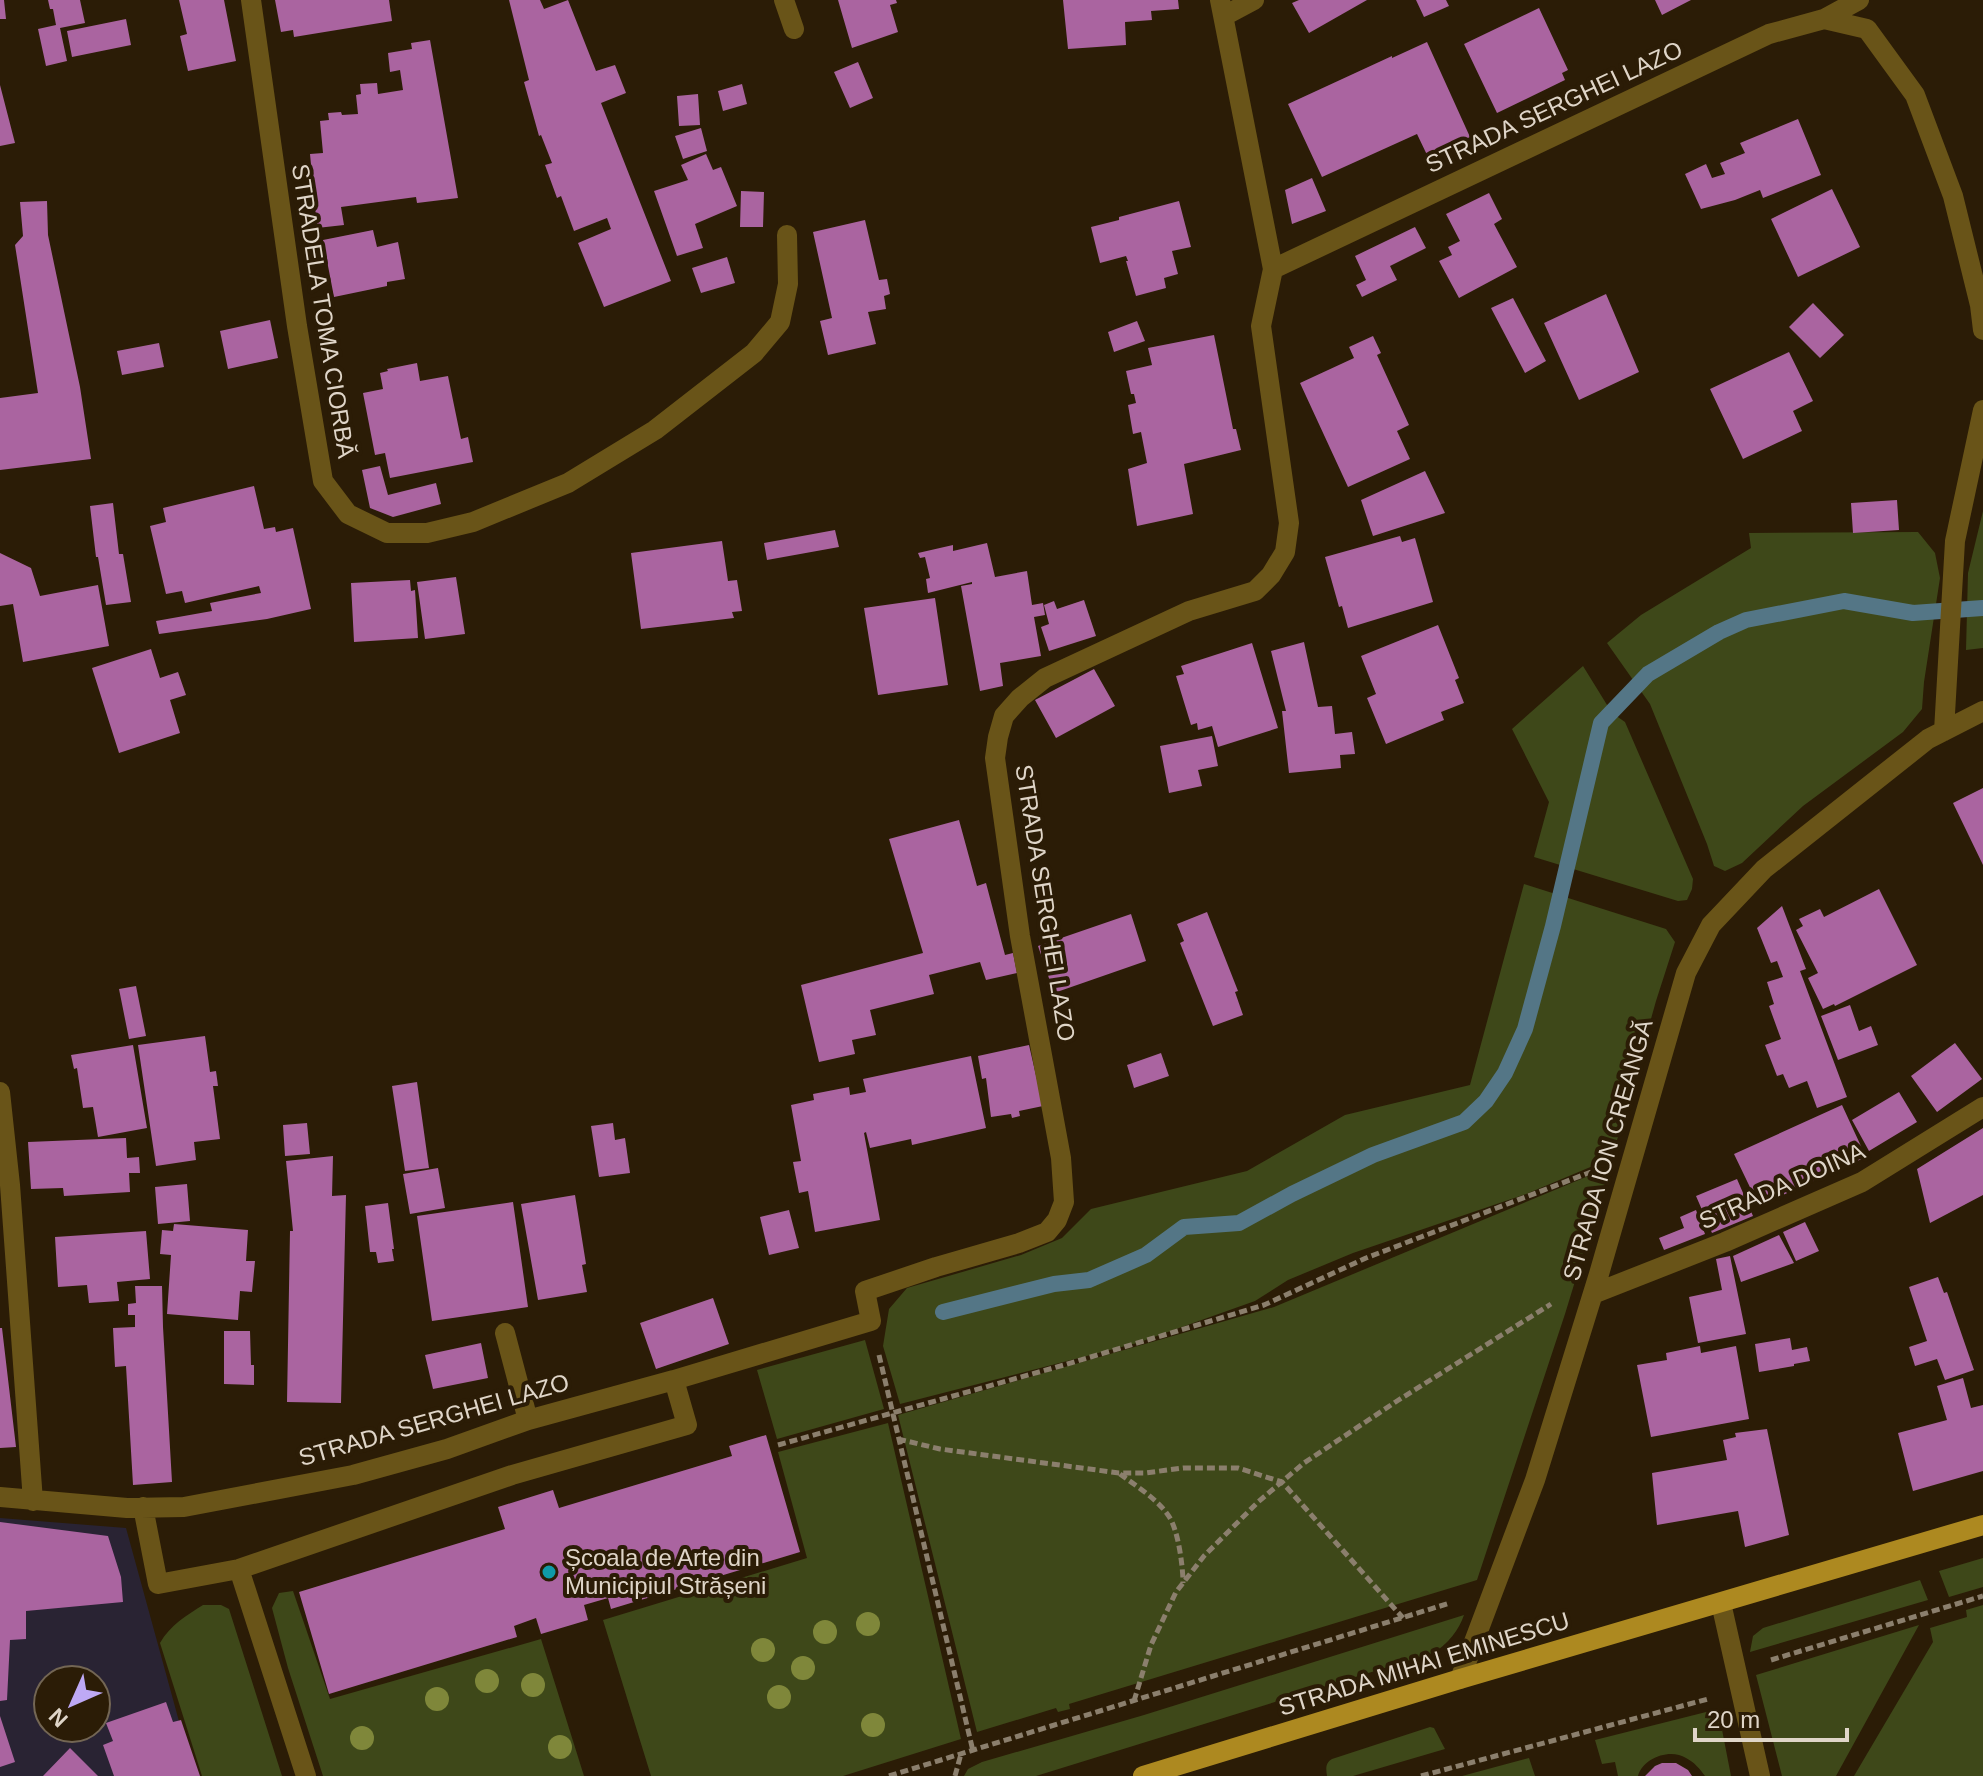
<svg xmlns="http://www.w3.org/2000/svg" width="1983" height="1776" viewBox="0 0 1983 1776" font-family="Arial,sans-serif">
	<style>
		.commercial { fill: #292333; fill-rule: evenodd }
		.green { fill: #3e4819 }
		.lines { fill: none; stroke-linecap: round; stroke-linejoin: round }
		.stream { stroke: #547686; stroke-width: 16 }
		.building { fill: #aa64a0 }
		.path { stroke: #8b7f6d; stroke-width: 5; stroke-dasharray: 8 4; stroke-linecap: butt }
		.minor { stroke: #695418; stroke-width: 20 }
		.major { stroke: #ad8920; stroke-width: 20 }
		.tree { fill: #7f873a }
		.culture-dot { fill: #0f9aa8; stroke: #2b1c06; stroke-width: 3 }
		.labels { text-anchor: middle; stroke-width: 8; stroke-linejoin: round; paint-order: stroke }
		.street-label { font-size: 24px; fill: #dfd5c8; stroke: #2b1c06 }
		.poi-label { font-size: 24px; fill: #dfd5c8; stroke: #2b1c06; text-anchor: start }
	</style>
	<rect width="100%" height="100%" fill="#2b1c06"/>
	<path class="commercial" d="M0 1518 126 1528 194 1776H0ZM48 1680H96V1728H48Z"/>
	<path class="green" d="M1983 511V648L1966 650 1968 573Z
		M1918 532 1935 553 1940 578 1924 682 1922 709 1903 732 1803 806 1742 863 1725 871 1714 866 1707 844 1650 704 1607 643 1641 615 1751 548 1749 533Z
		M1583 666 1612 713 1625 722 1693 879 1692 889 1687 900 1678 901 1534 857 1549 802 1512 729Z
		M1524 884 1666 929 1675 942 1656 1001 1612 1158 1526 1194 1353 1253 1288 1280 1255 1301 1137 1343 900 1404 883 1346 889 1309 907 1288 1021 1255 1062 1238 1091 1209 1247 1171 1345 1115 1470 1085Z
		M1610 1167 1565 1314 1477 1580 1069 1704 1070 1709 1058 1712 1056 1708 977 1732 898 1415 1274 1307Z
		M865 1340 884 1409 777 1439 757 1370Z
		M888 1423 961 1739 843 1776H651L603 1620 807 1558 778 1452Z
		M1983 1558V1587L1949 1597 1939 1571Z
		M1920 1580 1928 1600 1750 1652 1753 1636 1763 1628Z
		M293 1591 330 1699 541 1639 584 1776H323L288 1668 272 1608 279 1593Z
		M203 1605H221L229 1609 282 1776H202L160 1643C170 1625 187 1615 203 1605Z
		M1983 1605V1776H1854L1933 1642 1930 1628 1967 1617 1966 1610Z
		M1464 1615C1459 1630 1448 1644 1433 1653L1036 1776H964L968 1769 982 1762 1144 1715Z
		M1919 1625 1836 1776H1782L1756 1675Z
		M1718 1709 1731 1776H1705C1700 1769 1694 1762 1686 1758 1670 1748 1643 1758 1638 1776H1618L1615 1762 1602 1764 1595 1740Z
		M1430 1727 1434 1728 1445 1749 1353 1776H1327C1326 1769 1325 1763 1332 1759Z
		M1529 1758 1535 1776H1462Z"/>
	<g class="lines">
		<path class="stream" d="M943 1312 1054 1284 1089 1280 1146 1255 1184 1227 1239 1223 1292 1194 1373 1155 1464 1122 1486 1101 1505 1073 1525 1029 1553 926 1601 723 1648 674 1719 632 1746 620 1844 601 1913 613 1983 608"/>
	</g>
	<path class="building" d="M0 0H4L6 19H0Z
		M48 0H80L85 23 60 28 67 61 46 66 38 29 56 25 53 9H50Z
		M179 0H224L236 61 188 71 180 36 187 34Z
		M275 0H389L392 21 294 37 293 30 281 32Z
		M509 0H540L544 9 568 0 596 71 615 65 626 93 601 103 671 281 604 307 578 243 611 229 607 218 574 231 561 196 557 198 545 165 552 163 541 135 539 136 524 82 529 80Z
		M838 0H896L897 3 890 5 898 32 852 48Z
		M1063 0H1178L1179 9 1151 11 1152 20 1125 22 1126 45 1068 49Z
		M1299 0H1367L1309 33 1292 3Z
		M1416 0H1446L1449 6 1424 17Z
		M1655 0H1691L1662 15Z
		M1539 8 1568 70 1562 73 1565 80 1497 113 1464 44Z
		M126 19 131 45 72 57 67 31Z
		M430 40 458 198 417 203 416 197 341 207 344 225 317 228 310 154 323 153 320 121 329 120 328 113 341 112 342 115 358 114 356 95 361 94 360 84 377 83 378 94 403 90 400 70 390 72 388 53 412 49 411 43Z
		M1427 42 1470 137 1428 157 1417 134 1322 177 1288 104 1392 56V58Z
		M858 62 873 98 850 108 834 72Z
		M742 84 747 104 723 111 718 91Z
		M0 85 15 143 0 146Z
		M698 94 700 125 679 126 677 96Z
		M1798 119 1821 175 1763 198 1760 190 1735 200 1701 209 1685 174 1706 164 1712 178 1725 174 1720 163 1745 153 1740 143Z
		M701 128 707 151 683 159 675 136Z
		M706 154 713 170 721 167 737 206 695 224 703 248 677 256 654 191 688 180 681 165Z
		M1312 178 1326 211 1292 224 1285 190Z
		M1832 189 1860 247 1798 277 1771 219Z
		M741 191 764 192 763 227H740Z
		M1489 193 1502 219 1494 224 1517 267 1459 298 1439 261 1452 255 1448 247 1460 241 1446 214Z
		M47 201 48 235 80 387 91 459 0 470V398L38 393 15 245 23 236 20 202Z
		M1179 201 1191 247 1172 251 1178 274 1164 278 1166 288 1136 296 1126 261H1128L1126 256 1100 263 1091 227 1119 220V217Z
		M865 220 879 280 887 279 890 294 884 296 886 309 868 312 876 344 828 355 820 321 832 318 813 232Z
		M1415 227 1426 248 1390 266 1397 280 1362 297 1356 285 1366 280 1355 256Z
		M373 230 377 247 398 242 405 279 387 282V286L334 297 323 240Z
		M727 257 735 283 701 293 692 268Z
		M1606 294 1639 372 1579 400 1544 323Z
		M1513 298 1546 361 1525 373 1491 308Z
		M1813 303 1844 335 1820 358 1789 327Z
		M270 320 278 358 228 369 220 331Z
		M1137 321 1145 341 1114 352 1108 332Z
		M1214 335 1233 429H1236L1241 450 1184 464 1193 514 1137 526 1128 469 1147 463 1141 432 1133 434 1128 405 1136 403 1134 394H1131L1126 371 1152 365 1148 348Z
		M1373 336 1381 353 1377 355 1409 425 1397 431 1410 459 1348 487 1300 383 1354 358 1349 347Z
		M159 343 164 367 122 375 117 351Z
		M1789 352 1813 401 1793 411 1802 431 1743 459 1710 389Z
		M417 363 420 381 448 376 461 439 468 437 473 462 390 478 385 453 375 455 363 393 383 389 380 373 388 371 387 369Z
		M380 466 388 495 436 483 441 504 393 517 370 508 362 470Z
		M1425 471 1445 513 1373 536 1361 500Z
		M254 486 264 529 275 527 276 532 293 528 311 609 267 619 159 634 156 621 212 611 210 603 261 593 259 586 185 603 182 591 166 594 150 526 166 522 163 508Z
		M1897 500 1899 530 1853 533 1851 503Z
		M113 503 119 554H123L131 602 106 605 98 557H96L90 506Z
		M835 530 839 547 767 560 764 543Z
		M1400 536 1402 542 1415 538 1433 602 1348 628 1342 606 1339 607 1325 557Z
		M722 541 728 581 737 580 742 611 732 612 734 618 641 629 631 553Z
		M987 543 995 577 1027 571 1032 605 1043 603 1045 615 1034 617 1041 656 1000 663 1003 686 980 691 961 586 972 584V582L928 593 926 579 930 578 925 557 920 558 918 553 953 545V551Z
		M0 553 31 568 40 596 98 585 109 646 23 662 13 604 0 606Z
		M456 577 465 634 425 639 417 582Z
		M410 580 411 591 415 590 418 638 354 642 351 583Z
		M935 598 948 685 878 695 864 608Z
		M1084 600 1096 636 1049 651 1041 627 1049 624 1044 605 1054 601 1057 609Z
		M1438 625 1459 678 1455 680 1464 703 1441 712 1444 720 1386 744 1367 698 1376 694 1361 656Z
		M1304 642 1318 707 1332 706 1335 734 1352 732 1355 754 1340 755 1341 768 1289 773 1282 711H1286L1271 651Z
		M1252 643 1278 728 1218 747 1212 726 1198 730 1197 723 1191 725 1176 676 1184 674 1181 666Z
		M151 649 160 678 178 672 186 695 170 700 180 733 119 753 92 668Z
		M1094 669 1115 706 1056 738 1035 700Z
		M1212 736 1218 766 1198 770 1202 786 1169 793 1160 746Z
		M1983 788V865L1953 803Z
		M959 820 977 886 986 883 1005 955 1013 953 1017 973 986 980 980 962 929 975 934 994 870 1010 876 1035 852 1040 855 1054 819 1062 801 985 923 953 889 839Z
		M1879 889 1917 965 1835 1006 1834 1004 1823 1009 1808 978 1818 973 1796 930 1803 926 1799 919 1820 909 1824 917Z
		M1782 906 1806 969 1800 971 1847 1097 1817 1108 1807 1081 1789 1088 1783 1074 1777 1076 1765 1045 1781 1039 1769 1006 1774 1004 1767 982 1783 977 1777 961 1771 963 1757 928Z
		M1207 912 1238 991 1235 992 1243 1015 1213 1026 1180 943 1184 941 1177 924Z
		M1131 914 1146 961 1054 993 1038 946Z
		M136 986 146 1036 129 1039 119 989Z
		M1850 1005 1859 1031 1871 1026 1878 1045 1838 1060 1821 1016Z
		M205 1036 210 1072 216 1071 218 1086H213L220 1139 194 1142 196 1160 156 1166 138 1045Z
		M1955 1043 1982 1079 1937 1112 1911 1076Z
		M133 1045 147 1128 98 1137 93 1107 83 1108 77 1068 74 1069 71 1055Z
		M1029 1045 1043 1106 1019 1111 1020 1116 1012 1118 1011 1114 991 1117 986 1078 982 1079 978 1056Z
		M1161 1053 1169 1076 1134 1088 1127 1065Z
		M971 1056 986 1128 912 1145 911 1139 870 1148 866 1132 864 1133 880 1220 815 1232 808 1191 799 1193 793 1162 801 1161 791 1105 814 1100 813 1094 849 1087 850 1095 866 1092 863 1079Z
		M417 1082 429 1168 405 1171 392 1086Z
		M1899 1092 1917 1122 1869 1151 1852 1120Z
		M1842 1105 1866 1157 1759 1206 1734 1154Z
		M307 1123 310 1154 285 1156 283 1125Z
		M613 1123 615 1140 625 1138 630 1173 599 1177 591 1126Z
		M1983 1128V1195L1930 1223 1917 1169Z
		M126 1138 127 1158 139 1157 140 1173H129L130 1192 64 1196 63 1188 31 1189 28 1142Z
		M333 1156 332 1196 346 1195 341 1403 287 1402 290 1231H293L286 1161Z
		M438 1168 445 1208 410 1214 403 1174Z
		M1737 1179 1753 1216 1712 1233 1696 1196Z
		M187 1184 190 1221 158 1224 155 1187Z
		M575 1195 586 1264 582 1265 587 1292 538 1300 521 1204Z
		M513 1202 528 1307 432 1321 417 1216Z
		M388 1203 394 1249H392L394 1261 378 1263 376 1252H370L365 1206Z
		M789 1210 799 1248 769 1255 760 1217Z
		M1696 1210 1705 1234 1664 1250 1659 1238 1684 1228 1680 1217Z
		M1805 1222 1819 1251 1796 1261 1783 1232Z
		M174 1224 248 1230 246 1261H255L252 1292 240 1291 238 1320 167 1314 171 1255 160 1254 162 1230 173 1231Z
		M146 1231 150 1279 117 1282 119 1301 89 1303 87 1285 58 1287 55 1237Z
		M1779 1235 1794 1263 1741 1282 1733 1256Z
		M1730 1256 1746 1334 1698 1343 1689 1297 1722 1290 1716 1259Z
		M1938 1277 1944 1293 1947 1292 1974 1370 1945 1380 1937 1359 1915 1366 1909 1347 1927 1341 1909 1287Z
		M135 1286H162L163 1327 172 1482 133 1485 126 1366 115 1367 113 1328 135 1327V1315H128V1304L136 1303Z
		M713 1298 729 1344 656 1369 640 1323Z
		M0 1328H2L16 1447 0 1448Z
		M224 1331H250L251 1365H254V1385L224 1384Z
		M1790 1338 1792 1350 1807 1347 1810 1361 1794 1364V1366L1759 1372 1755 1344Z
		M481 1343 488 1378 433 1389 425 1355Z
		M1700 1346 1701 1353 1736 1346 1749 1419 1651 1437 1637 1365 1667 1360 1666 1353Z
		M1963 1378 1971 1408 1983 1405V1471L1913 1491 1898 1433 1947 1420 1937 1386Z
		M1767 1429 1789 1535 1745 1547 1738 1511 1657 1525 1652 1473 1727 1460 1723 1440 1736 1437 1735 1433Z
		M766 1435 800 1552 611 1609 608 1598 584 1605 588 1620 541 1634 536 1618 514 1626 517 1637 329 1694 299 1592 505 1529 498 1507 553 1490 559 1508 732 1456 729 1446Z
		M0 1522 108 1536 121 1577 123 1602 26 1611V1639L10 1640 7 1700 0 1701Z
		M166 1702 173 1722 181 1720 200 1776H114L103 1745 113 1741 106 1723Z
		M0 1716 15 1762 0 1767Z
		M70 1748 98 1776H43Z
		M1662 1763H1676L1688 1770 1692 1776H1645L1655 1766Z"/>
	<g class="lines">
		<path class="path" d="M879 1355 973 1751
			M898 1439 940 1449 1119 1473H1145L1183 1468H1238L1282 1482 1403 1618
			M778 1445 1064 1365 1264 1305 1366 1258 1591 1172
			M1120 1474C1136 1486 1156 1498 1168 1515 1178 1528 1183 1566 1183 1583
			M1771 1660 1983 1596
			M1134 1701 1151 1645 1176 1592 1204 1556 1258 1502 1304 1463 1397 1401 1551 1304
			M889 1776 1450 1603
			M955 1776 961 1754
			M1421 1776 1708 1699"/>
		<path class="minor" d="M251 0 297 326 323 481 348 514 387 533H427L473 522 568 483 655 430 754 353 780 322 788 284 787 235
			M784 0 794 29
			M1224 16 1254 0
			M1824 19 1867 29 1915 95 1953 196 1980 305 1983 330
			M1273 269 1769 34 1824 19 1859 0
			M1944 731 1955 541 1983 410
			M0 1092 10 1185 33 1501
			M1593 1294 1725 1242 1862 1182 1983 1107
			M505 1333 528 1420
			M0 1497 127 1508 184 1507 353 1475 447 1449 528 1420 674 1380 871 1321 865 1291 936 1267 1019 1243 1047 1232 1057 1220 1064 1202 1061 1158 1020 936 995 758 998 737 1004 716 1020 698 1045 678 1189 611 1255 591 1271 575 1285 552 1289 523 1261 326 1273 269 1220 0
			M143 1507 158 1584 239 1569 512 1475 687 1425 674 1380
			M239 1569 306 1776
			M1721 1603 1760 1776
			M1460 1679 1535 1480 1599 1274 1686 973 1711 925 1764 869 1928 739 1983 711"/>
		<path class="major" d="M1143 1776 1460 1679 1983 1525"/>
	</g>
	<g class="tree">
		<circle cx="868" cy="1624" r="12"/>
		<circle cx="825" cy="1632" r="12"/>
		<circle cx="763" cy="1650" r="12"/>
		<circle cx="803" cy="1668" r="12"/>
		<circle cx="487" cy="1681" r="12"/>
		<circle cx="533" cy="1685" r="12"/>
		<circle cx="779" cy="1697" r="12"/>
		<circle cx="437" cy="1699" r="12"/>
		<circle cx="873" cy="1725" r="12"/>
		<circle cx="362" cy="1738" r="12"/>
		<circle cx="560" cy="1747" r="12"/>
	</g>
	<circle class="culture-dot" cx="549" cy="1572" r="8"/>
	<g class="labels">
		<g class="street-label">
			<text transform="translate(1554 107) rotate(-25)" y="8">STRADA SERGHEI LAZO</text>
			<text transform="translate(323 311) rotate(81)" y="8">STRADELA TOMA CIORBĂ</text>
			<text transform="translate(1045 903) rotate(81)" y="8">STRADA SERGHEI LAZO</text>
			<text transform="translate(1608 1150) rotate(-74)" y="8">STRADA ION CREANGĂ</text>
			<text transform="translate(1782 1186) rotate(-24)" y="8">STRADA DOINA</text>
			<text transform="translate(434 1420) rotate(-16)" y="8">STRADA SERGHEI LAZO</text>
			<text transform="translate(1424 1664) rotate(-17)" y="8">STRADA MIHAI EMINESCU</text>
		</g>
		<g class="poi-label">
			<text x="565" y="1566">Școala de Arte din<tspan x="565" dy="28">Municipiul Strășeni</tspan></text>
		</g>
	</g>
	<g transform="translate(72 1704) rotate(225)"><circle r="38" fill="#2b1c06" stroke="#736654" stroke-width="2"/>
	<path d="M0-6L14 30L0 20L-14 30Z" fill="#bea9f5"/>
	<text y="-12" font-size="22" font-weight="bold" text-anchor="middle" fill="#dfd5c8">N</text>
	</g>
	<path d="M1695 1728v12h152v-12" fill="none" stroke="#dfd5c8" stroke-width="4"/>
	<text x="1707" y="1728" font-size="24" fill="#dfd5c8" stroke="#2b1c06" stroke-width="6" paint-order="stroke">20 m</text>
</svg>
